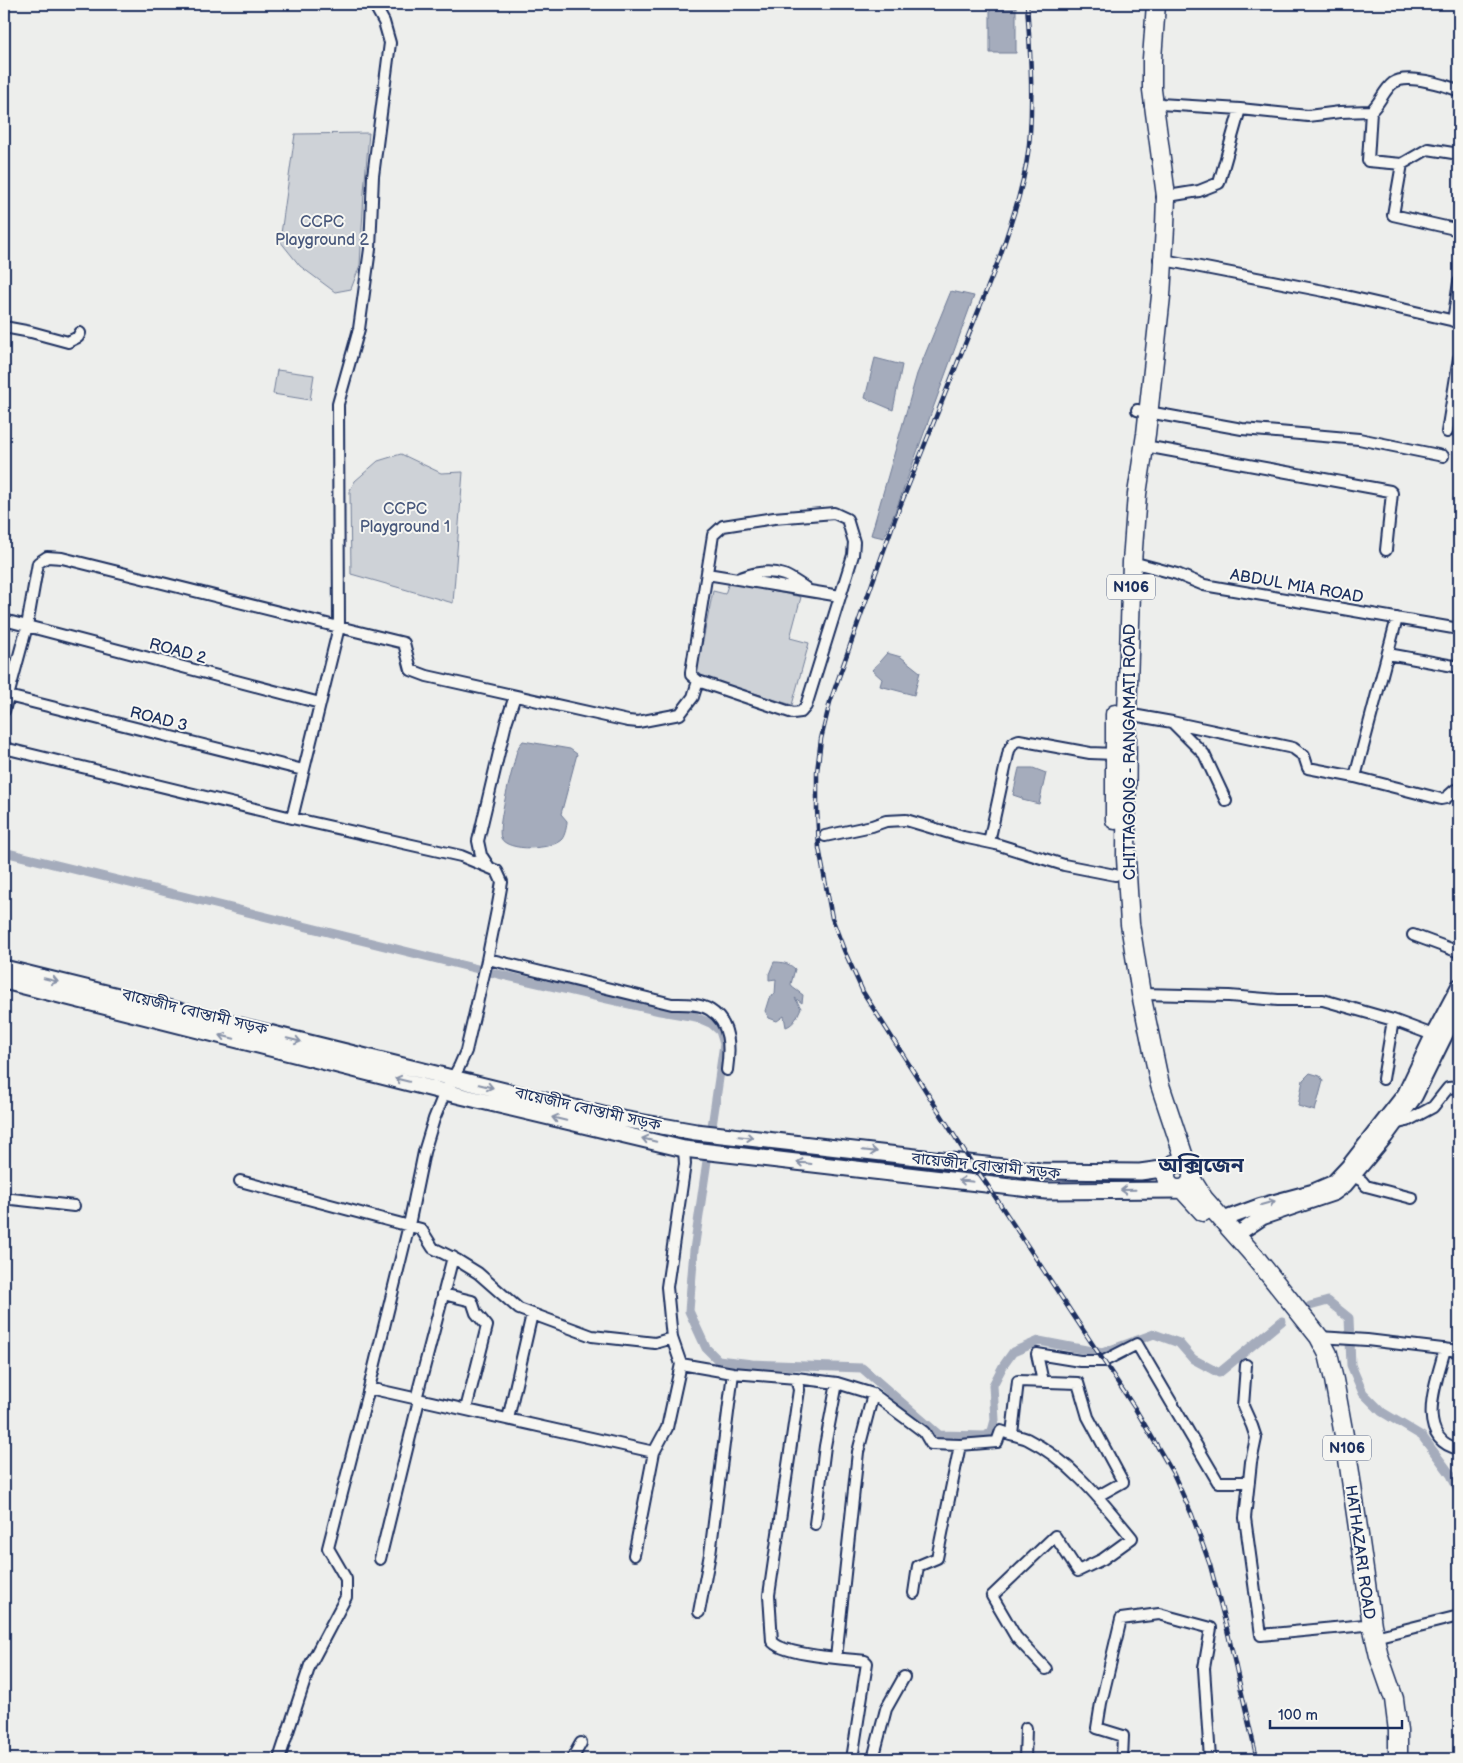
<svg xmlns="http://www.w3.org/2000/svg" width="1463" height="1763" viewBox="0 0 1463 1763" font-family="'Balsamiq Sans','Noto Sans Bengali',sans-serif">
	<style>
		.green { fill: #ced2d7; stroke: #74809a }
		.water { fill: #a5acbc; stroke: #6e7a96 }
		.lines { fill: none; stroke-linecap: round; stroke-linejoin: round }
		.canal { stroke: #a5acbc; stroke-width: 9 }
		.street-casing { stroke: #1b2f5e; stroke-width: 14 }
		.secondary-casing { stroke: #1b2f5e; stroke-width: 18 }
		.primary-casing { stroke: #1b2f5e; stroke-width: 19 }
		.highway-casing { stroke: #1b2f5e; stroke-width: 21 }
		.street { stroke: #f6f6f2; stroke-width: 10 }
		.secondary { stroke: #f6f6f2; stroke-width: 14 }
		.primary { stroke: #f6f6f2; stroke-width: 15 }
		.highway { stroke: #f6f6f2; stroke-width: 18 }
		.rail-casing { stroke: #1b2f5e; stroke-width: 4.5 }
		.rail { stroke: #f6f6f2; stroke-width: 2.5; stroke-dasharray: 8; stroke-linecap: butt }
		.oneway { stroke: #8892a8 }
		.labels { text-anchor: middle; stroke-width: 4; stroke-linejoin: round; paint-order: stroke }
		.shield { fill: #f6f6f2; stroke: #5d6b8a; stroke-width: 1 }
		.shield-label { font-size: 15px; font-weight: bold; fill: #1b2f5e }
		.park-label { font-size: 16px; fill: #48587c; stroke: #f6f6f2 }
		.street-label { font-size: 16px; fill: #1b2f5e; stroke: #f6f6f2 }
		.district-label { font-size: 21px; font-weight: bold; fill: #1b2f5e; stroke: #f6f6f2 }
	</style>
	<rect width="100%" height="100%" fill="#edeeec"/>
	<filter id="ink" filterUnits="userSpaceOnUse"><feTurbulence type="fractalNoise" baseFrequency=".02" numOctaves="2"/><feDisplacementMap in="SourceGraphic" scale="10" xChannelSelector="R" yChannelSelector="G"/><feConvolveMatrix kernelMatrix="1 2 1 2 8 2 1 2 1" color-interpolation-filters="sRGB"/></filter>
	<g filter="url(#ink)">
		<path class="green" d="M369 133 364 192 360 265 351 289 335 292 300 266 280 241 295 134Z
			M277 370 314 375 310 400 273 394Z
			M401 454 441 473 463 472 453 603 351 574 350 490 355 481 378 461Z
			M729 582 801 597 790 638 809 643 792 705 696 675 713 591 725 594Z"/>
		<path class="water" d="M990 4H1016V53H990Z
			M951 291 974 296 897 507 884 538 871 535 917 374Z
			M875 358 902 365 893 410 865 398Z
			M887 653 901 657 920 672 914 695 880 686 882 679 872 670Z
			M523 741 570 749 577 754 561 814 567 821C567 826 565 835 562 839 553 850 507 852 501 838 496 826 513 769 516 754L519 746Z
			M1019 768H1033L1046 773 1039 804 1022 800V798L1013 795Z
			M774 962C782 962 789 963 795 969L791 984 792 987 803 995 802 1003 795 998 801 1008C797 1016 795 1024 786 1027L784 1016 777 1021 769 1018 765 1011 769 998 775 994 776 979 769 980V974Z
			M1310 1073 1320 1076 1323 1081 1315 1111 1298 1106 1303 1080Z"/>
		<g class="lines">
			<path class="canal" d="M4 852 502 975 660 1011 696 1017 712 1024 720 1031 724 1044 694 1250 689 1311 706 1348 718 1360 752 1364 862 1368 939 1435 986 1436 992 1431 995 1420 993 1385 1003 1366 1013 1352 1039 1341 1102 1353 1154 1334 1179 1343 1193 1359 1219 1373 1282 1321
				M1310 1306 1328 1301 1349 1318 1351 1365 1363 1393 1382 1412 1422 1436 1451 1475 1459 1493"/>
			<defs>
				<path id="street" d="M1150 105 1160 104 1240 109 1308 116 1340 112 1371 111C1380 103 1384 90 1393 83 1406 73 1446 85 1459 91
					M1371 111 1368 161 1402 164 1393 215 1459 230
					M1402 164 1428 149 1459 154
					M1162 197 1199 191 1219 183 1240 109
					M1159 259 1324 291 1459 322
					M1453 321 1459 282
					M4 327 31 332 68 342 78 337 80 333
					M1137 410 1242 429 1359 439 1443 456
					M1447 432 1459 358
					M1145 446 1390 491 1392 493 1386 550
					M834 513 847 519 854 542 853 555 806 706 801 712 793 713 698 681 691 675V672L713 535 723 526 774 518Z
					M1132 562 1177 574 1204 585 1459 629
					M707 574 840 596
					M740 578C753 573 770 570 784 575 792 578 799 584 806 588
					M4 620 320 703
					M1388 654 1459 667
					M8 696 303 770
					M4 711 27 626 38 563 47 557 62 558 339 627 338 404 359 329 370 249 373 176 390 43 384 22 374 4
					M1127 714 1172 722 1204 754 1226 801
					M1172 722 1293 748 1304 756 1308 768 1355 777 1441 799 1446 798 1455 790H1459
					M4 748 292 818 461 856 497 871 502 882 497 910 486 965 466 1051 459 1067 445 1092 434 1119 424 1152 409 1225 369 1388
					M1355 777 1397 618
					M292 818 339 627 404 643 411 670 427 676 628 721 638 722 680 714 693 697 698 681
					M825 836 872 826 886 821 906 820 963 837 996 844 1064 865 1115 875
					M989 842 1009 750 1014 742 1019 740 1090 753 1115 754
					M489 867 481 855 478 841 506 723 515 696
					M1413 935 1459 952
					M488 959 672 1004C683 1004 700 1003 710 1010 731 1023 730 1048 727 1070
					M1141 994 1229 996 1278 1000H1323L1393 1020 1433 1035
					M1383 1079 1393 1020
					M1394 1124 1407 1121 1433 1107 1448 1088 1459 1087
					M684 1149 685 1164 667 1287 672 1338 681 1364 733 1373 796 1378 799 1390 769 1595 772 1641C781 1655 847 1659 865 1661L867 1663 852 1759
					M1353 1176 1362 1181 1366 1186 1412 1198
					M240 1181 421 1229 433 1248 457 1260 478 1273 519 1309 592 1336 655 1343 672 1338
					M4 1201 12 1199 74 1206
					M443 1294 472 1301 476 1313 487 1326 466 1409
					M1319 1337 1367 1340 1459 1351
					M1445 1349C1437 1380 1413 1439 1459 1449
					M1246 1365 1243 1406 1252 1426 1256 1438 1251 1462 1245 1518 1261 1635 1365 1625
					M796 1378 837 1383 873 1394 924 1432 931 1444 960 1445 997 1442 1001 1431C1009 1434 1019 1436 1027 1439 1071 1461 1101 1500 1132 1538L1103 1559 1078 1571 1055 1536 992 1596 1016 1637 1046 1669
					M1043 1382 1037 1354 1080 1361H1104L1137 1344 1218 1482H1249
					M416 1399 453 1257
					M508 1419 532 1314
					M1012 1434 1018 1381 1078 1383 1088 1417 1123 1482 1098 1496
					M654 1452 667 1428 681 1364
					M815 1524 825 1446 837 1383
					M380 1559 419 1400
					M914 1593 918 1566 937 1558 960 1445
					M699 1612 710 1554 733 1373
					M1375 1637 1459 1616
					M836 1658 858 1452 873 1394
					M279 1759 310 1665 346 1597V1579L328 1548 369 1388 654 1452 634 1555
					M572 1759 581 1743
					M873 1759 886 1709 904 1677
					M1025 1759 1026 1728
					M1122 1759 1123 1736 1097 1728 1101 1703 1121 1619 1159 1614 1211 1628 1204 1668 1210 1759"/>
				<path id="secondary" d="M1222 1221 1230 1217 1260 1206 1312 1192 1333 1183 1348 1167 1405 1094 1433 1035 1459 986
					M1236 1235 1263 1217 1334 1193 1345 1185 1385 1137 1415 1096 1459 1007"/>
				<path id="primary" d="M4 968 611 1117 696 1132 1040 1171 1140 1172 1169 1168
					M4 981 461 1096 684 1149 1046 1191 1176 1190"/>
				<path id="highway" d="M1156 4 1152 59V90L1166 196 1165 227 1161 296 1146 434 1137 494 1132 562 1127 714 1126 858 1130 924 1141 994 1160 1085 1187 1166
					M1115 820V714
					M1166 1176a13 13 0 1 1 26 0a13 13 0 1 1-26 0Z
					M1192 1180 1204 1199 1256 1258 1319 1337 1328 1354 1334 1380 1347 1452 1372 1625 1379 1656 1394 1699 1398 1731V1759
					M1182 1189 1203 1212"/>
			</defs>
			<use href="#street" class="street-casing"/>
			<use href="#secondary" class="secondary-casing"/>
			<use href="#primary" class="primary-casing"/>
			<use href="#highway" class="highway-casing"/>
			<use href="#street" class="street"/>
			<use href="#secondary" class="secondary"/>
			<use href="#primary" class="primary"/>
			<use href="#highway" class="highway"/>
			<defs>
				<path id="rail" d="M1027 4C1030 47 1033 90 1030 133 1028 174 1012 221 999 259L895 519 830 702 821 739 817 772V809L819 848 832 918 844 950 863 992 971 1162 986 1183 1136 1410 1173 1473 1192 1515 1210 1565 1227 1629 1257 1759"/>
			</defs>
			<use href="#rail" class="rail-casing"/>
			<use href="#rail" class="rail"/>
		</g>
		<defs><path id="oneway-shaft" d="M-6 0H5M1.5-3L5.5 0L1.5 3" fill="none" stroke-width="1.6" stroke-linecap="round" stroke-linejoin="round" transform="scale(1.25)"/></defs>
		<g class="oneway">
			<use href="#oneway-shaft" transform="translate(51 980) rotate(14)"/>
			<use href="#oneway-shaft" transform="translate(227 1037) rotate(-166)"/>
			<use href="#oneway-shaft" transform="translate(294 1040) rotate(14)"/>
			<use href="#oneway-shaft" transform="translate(402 1080) rotate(-166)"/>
			<use href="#oneway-shaft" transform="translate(486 1086) rotate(14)"/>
			<use href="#oneway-shaft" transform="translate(559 1119) rotate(-167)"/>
			<use href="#oneway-shaft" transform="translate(746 1137) rotate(6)"/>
			<use href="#oneway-shaft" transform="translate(649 1140) rotate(-166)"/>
			<use href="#oneway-shaft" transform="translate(870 1151) rotate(6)"/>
			<use href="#oneway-shaft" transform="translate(804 1163) rotate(-173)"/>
			<use href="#oneway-shaft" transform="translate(966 1181) rotate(-174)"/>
			<use href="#oneway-shaft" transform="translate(1128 1190) rotate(179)"/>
			<use href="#oneway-shaft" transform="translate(1268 1203) rotate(-16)"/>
		</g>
	</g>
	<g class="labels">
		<g class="shield">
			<rect x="1107" y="574.5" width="48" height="25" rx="4"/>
			<rect x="1323" y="1435.5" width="48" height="25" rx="4"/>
		</g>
		<g class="shield-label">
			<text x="1131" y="592">N106</text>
			<text x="1347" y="1453">N106</text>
		</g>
		<g class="park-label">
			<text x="322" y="227">CCPC<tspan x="322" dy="18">Playground 2</tspan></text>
			<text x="405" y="514">CCPC<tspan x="405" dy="18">Playground 1</tspan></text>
		</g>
		<g class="street-label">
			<text transform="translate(1297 585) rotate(10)" y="6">ABDUL MIA ROAD</text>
			<text transform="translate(178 650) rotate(15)" y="6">ROAD 2</text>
			<text transform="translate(159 718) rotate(14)" y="6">ROAD 3</text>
			<text transform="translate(1129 752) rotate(-90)" y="6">CHITTAGONG - RANGAMATI ROAD</text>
			<text transform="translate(195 1011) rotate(14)" y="6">বায়েজীদ বোস্তামী সড়ক</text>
			<text transform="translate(588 1108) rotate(13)" y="6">বায়েজীদ বোস্তামী সড়ক</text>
			<text transform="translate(986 1165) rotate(6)" y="6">বায়েজীদ বোস্তামী সড়ক</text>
			<text transform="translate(1361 1552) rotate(82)" y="6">HATHAZARI ROAD</text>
		</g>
		<g class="district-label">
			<text x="1201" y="1172">অক্সিজেন</text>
		</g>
	</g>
	<rect width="1463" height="1763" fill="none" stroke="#f6f6f2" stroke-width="20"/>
	<rect x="10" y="10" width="1443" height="1743" fill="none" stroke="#1b2f5e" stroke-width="2" filter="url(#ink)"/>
	<path d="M1270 1720v8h132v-8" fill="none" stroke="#1b2f5e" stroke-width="2.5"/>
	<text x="1278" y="1720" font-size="15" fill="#1b2f5e" stroke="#f6f6f2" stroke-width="4" paint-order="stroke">100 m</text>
</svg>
